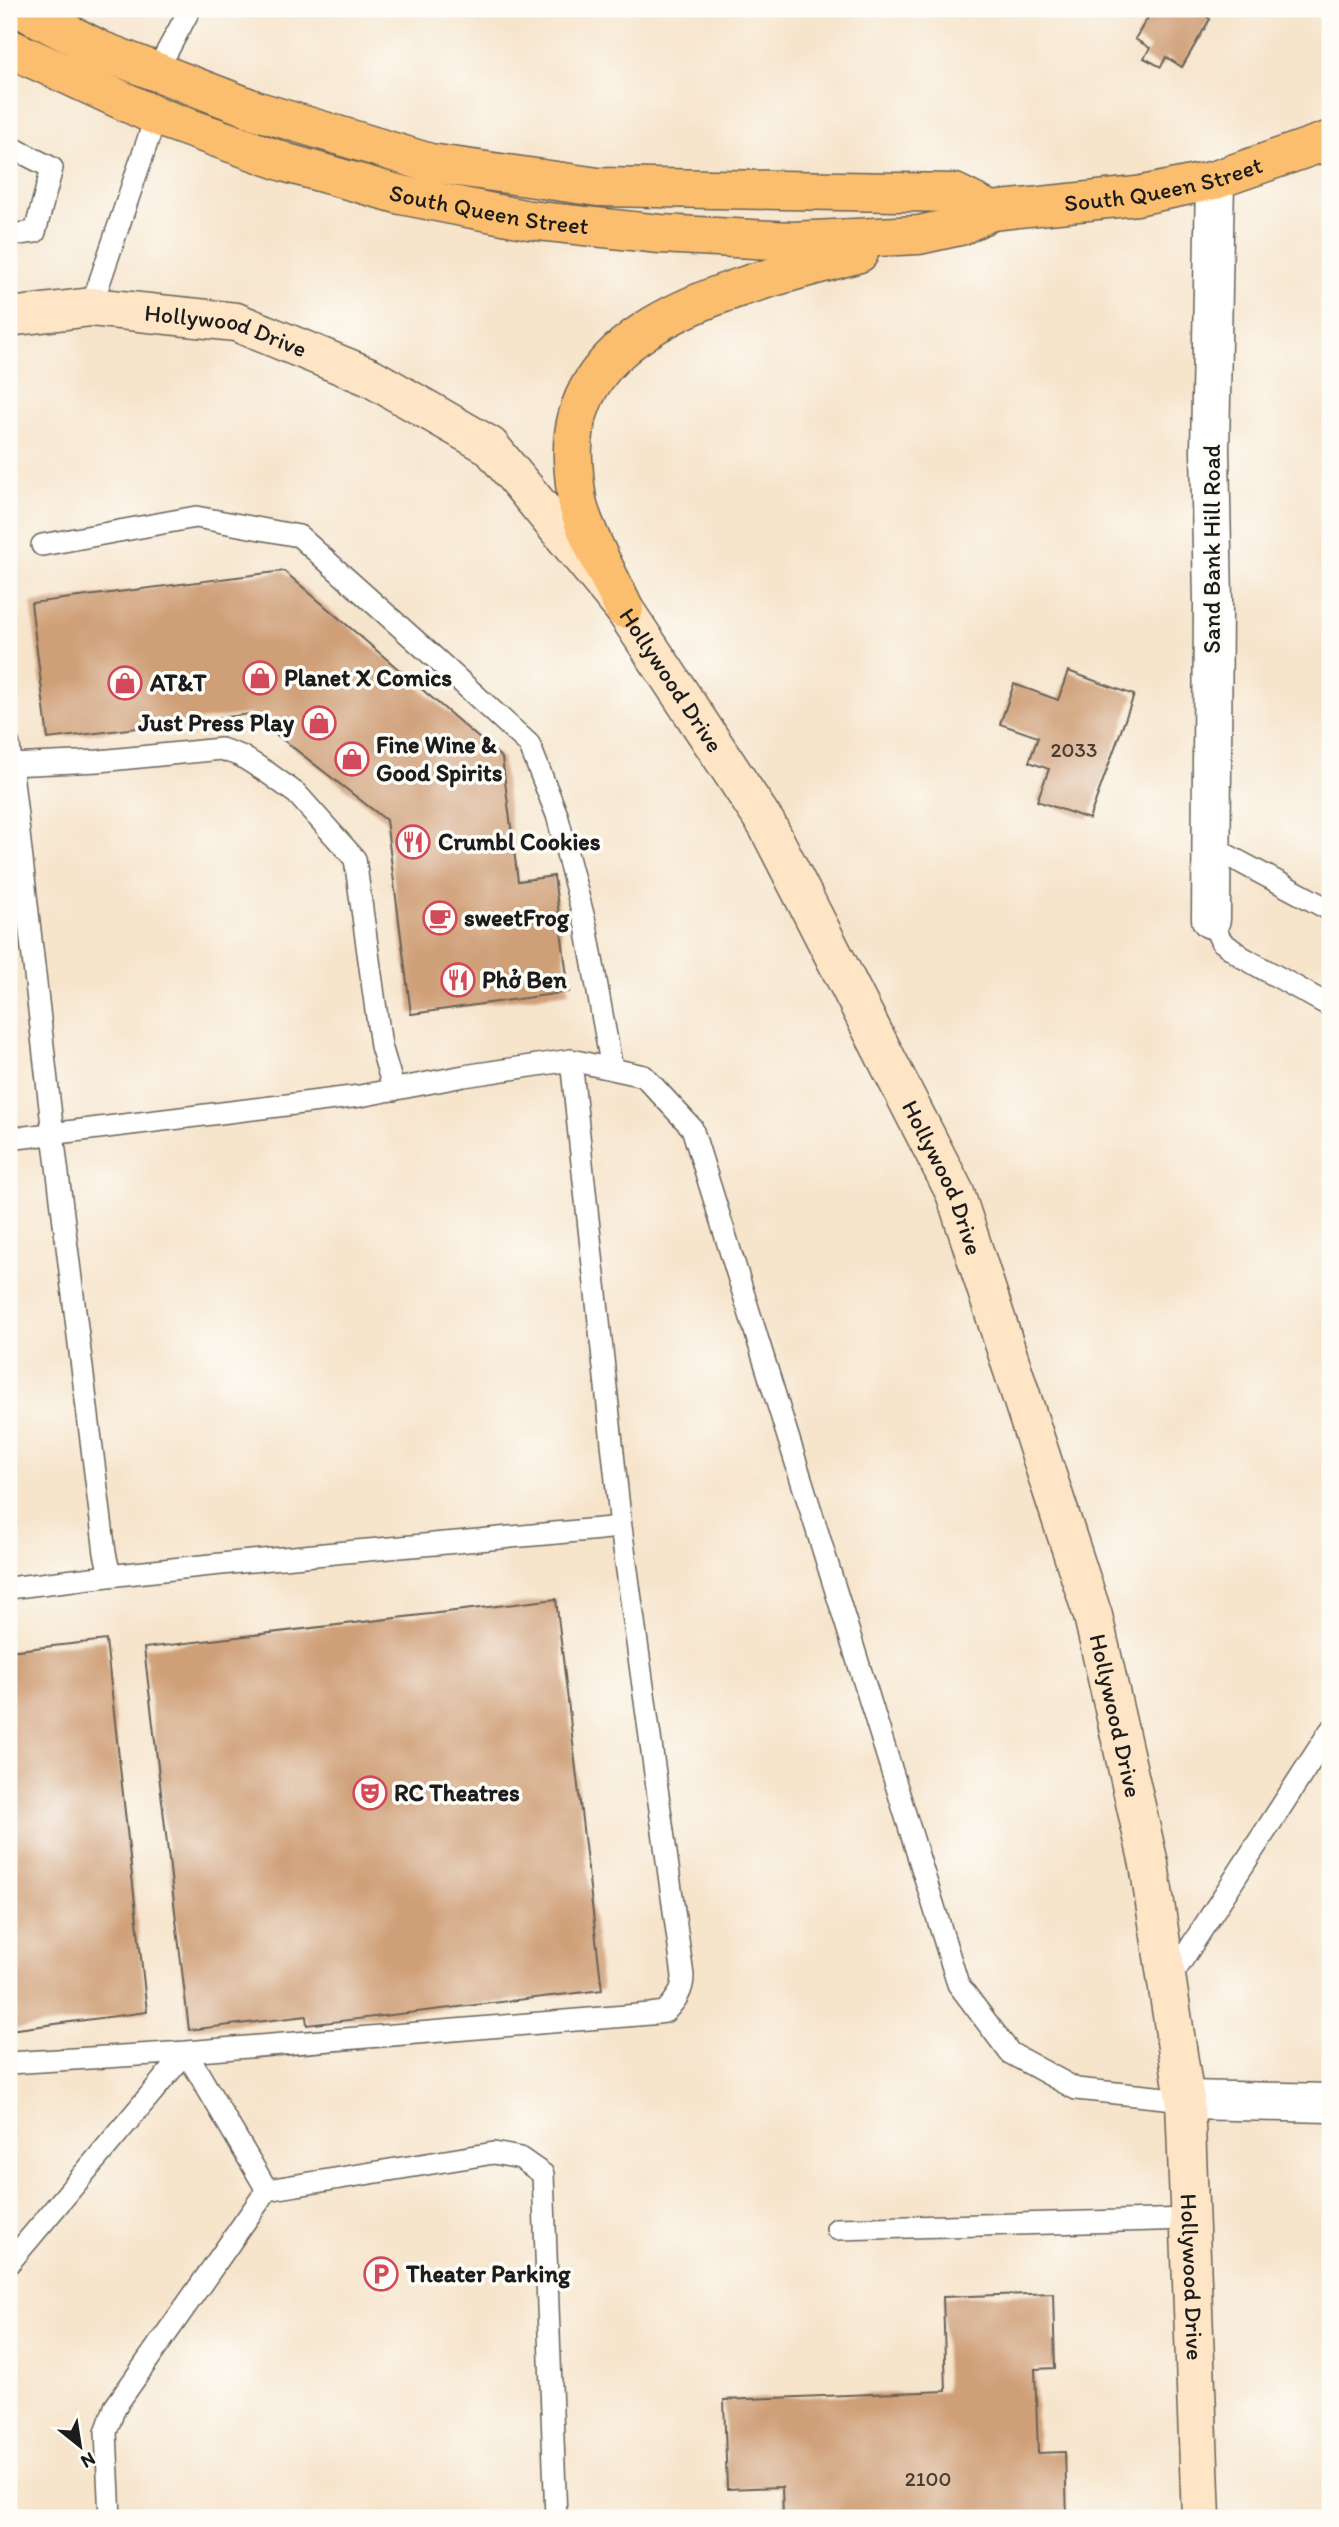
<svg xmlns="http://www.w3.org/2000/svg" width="1339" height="2527" viewBox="0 0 1339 2527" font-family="Itim,sans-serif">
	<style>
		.building { fill: #cf9f77 }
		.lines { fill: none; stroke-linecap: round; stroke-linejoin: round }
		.lane-casing { stroke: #686259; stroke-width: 24 }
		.street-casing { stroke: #686259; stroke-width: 41 }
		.secondary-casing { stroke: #686259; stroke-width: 41 }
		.primary-casing { stroke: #686259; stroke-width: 41 }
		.lane { stroke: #fff; stroke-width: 21 }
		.street { stroke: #fff; stroke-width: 38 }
		.secondary { stroke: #fde5c5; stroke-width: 38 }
		.primary { stroke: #fbbe6e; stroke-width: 38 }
		.labels { text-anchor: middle; stroke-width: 7; stroke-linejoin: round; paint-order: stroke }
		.number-label { font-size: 21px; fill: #493d33 }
		.street-label { font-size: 24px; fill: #1c1c1c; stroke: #fdfcf7 }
		.poi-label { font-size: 24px; font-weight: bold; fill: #1c1c1c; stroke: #fdfcf7; text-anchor: start }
	</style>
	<rect width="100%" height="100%" fill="#fdfcf7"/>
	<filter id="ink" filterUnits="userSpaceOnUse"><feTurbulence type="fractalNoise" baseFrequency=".0143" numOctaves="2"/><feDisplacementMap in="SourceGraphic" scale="14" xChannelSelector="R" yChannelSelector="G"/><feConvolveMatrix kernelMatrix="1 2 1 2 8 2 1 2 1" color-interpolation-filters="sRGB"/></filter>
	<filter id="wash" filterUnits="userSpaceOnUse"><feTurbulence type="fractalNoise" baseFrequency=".00686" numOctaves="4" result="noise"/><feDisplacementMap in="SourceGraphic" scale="28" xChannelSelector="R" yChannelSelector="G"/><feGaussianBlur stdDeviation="1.57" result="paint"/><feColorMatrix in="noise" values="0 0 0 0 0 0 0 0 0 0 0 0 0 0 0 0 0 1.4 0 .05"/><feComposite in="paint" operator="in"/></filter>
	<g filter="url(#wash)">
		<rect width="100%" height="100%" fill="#f6e4cb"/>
		<g id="blocks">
			<path class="building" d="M1153 9H1194L1210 19 1182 67 1166 57 1161 67 1144 58 1150 48 1135 39Z
				M284 571 502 758 518 881 554 876 569 992 411 1014 386 820 250 714 48 739 31 603Z
				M1068 671 1134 695 1089 819 1037 801 1049 769 1029 762 1038 737 1000 724 1014 684 1058 700Z
				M556 1599 602 1990 307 2025 306 2016 189 2030 144 1648Z
				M106 1640 147 2012 9 2030V1651Z
				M1053 2293 1055 2368 1035 2369 1038 2453 1065 2452 1067 2518H783L782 2487 727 2489 724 2400 946 2391 943 2297Z"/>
		</g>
	</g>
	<g filter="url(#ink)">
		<use href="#blocks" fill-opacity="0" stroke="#686259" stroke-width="2"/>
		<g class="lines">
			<defs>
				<path id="lane" d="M156 72 190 9
					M9 146 52 168 35 232 9 235
					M91 307 156 116
					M42 545 196 517 299 536 435 658 529 744 557 815 586 926 612 1069
					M9 745 53 1134 105 1553 110 1575
					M9 765 99 761 221 749 241 756 268 773 297 794 355 859 381 1046 394 1090
					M1212 847 1330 910
					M1211 919 1221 941 1242 957 1330 1006
					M9 1139 360 1096 464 1076 571 1060 644 1076 692 1128 958 1984 1010 2053 1076 2089 1185 2100
					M9 1588C212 1562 417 1546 621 1527L571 1060
					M1168 1982 1330 1731
					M9 2063 186 2052 267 2190
					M837 2229 1190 2219
					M9 2263 186 2052 650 2014 665 2012C675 2001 683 1992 683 1976L621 1527
					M110 2518 106 2432 115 2407 267 2190 494 2153 520 2158 543 2174 556 2518"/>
				<path id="street" d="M1211 919 1213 601 1210 450 1215 180
					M1185 2100 1330 2103"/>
				<g id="secondary">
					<path id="s1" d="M9 317 91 307 236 322 370 377 490 446 624 609 767 825 955 1193 1093 1616 1149 1864 1185 2100 1201 2518"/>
				</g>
				<g id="primary">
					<path d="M21 9 100 50 258 111 430 163 598 187 955 193 991 211"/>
					<path id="s2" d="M9 48 156 116 287 163 401 195 529 220 660 234 792 241 919 235 960 226 991 211 1137 196 1215 180 1330 140"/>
					<path d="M624 609C610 577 591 545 580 512 575 496 574 476 573 459 567 316 754 284 859 253"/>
				</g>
			</defs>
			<use href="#lane" class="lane-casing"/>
			<use href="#street" class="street-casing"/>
			<use href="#secondary" class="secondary-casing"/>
			<use href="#primary" class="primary-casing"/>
			<use href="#lane" class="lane"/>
			<use href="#street" class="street"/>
			<use href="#secondary" class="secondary"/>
			<use href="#primary" class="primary"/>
		</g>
	</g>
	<defs>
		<symbol id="shop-ring" viewBox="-11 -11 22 22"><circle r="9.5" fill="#fdfcf7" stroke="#d1495b" stroke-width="1.5"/><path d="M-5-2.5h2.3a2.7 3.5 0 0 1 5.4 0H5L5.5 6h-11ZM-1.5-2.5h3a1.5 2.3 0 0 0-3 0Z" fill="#d1495b"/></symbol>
		<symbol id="restaurant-ring" viewBox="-11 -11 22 22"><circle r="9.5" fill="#fdfcf7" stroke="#d1495b" stroke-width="1.5"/><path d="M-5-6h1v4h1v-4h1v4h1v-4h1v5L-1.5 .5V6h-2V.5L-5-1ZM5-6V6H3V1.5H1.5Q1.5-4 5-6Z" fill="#d1495b"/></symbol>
		<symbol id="cafe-ring" viewBox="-11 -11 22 22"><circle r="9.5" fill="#fdfcf7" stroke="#d1495b" stroke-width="1.5"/><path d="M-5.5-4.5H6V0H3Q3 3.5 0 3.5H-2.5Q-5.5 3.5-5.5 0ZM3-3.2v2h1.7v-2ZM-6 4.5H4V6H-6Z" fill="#d1495b"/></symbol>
		<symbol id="theatre-ring" viewBox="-11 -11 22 22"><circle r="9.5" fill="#fdfcf7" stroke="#d1495b" stroke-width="1.5"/><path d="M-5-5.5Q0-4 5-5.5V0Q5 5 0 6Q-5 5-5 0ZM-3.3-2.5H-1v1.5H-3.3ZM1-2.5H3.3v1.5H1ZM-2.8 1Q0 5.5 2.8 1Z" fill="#d1495b"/></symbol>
		<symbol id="parking-ring" viewBox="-11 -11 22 22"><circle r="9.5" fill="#fdfcf7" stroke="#d1495b" stroke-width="1.5"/><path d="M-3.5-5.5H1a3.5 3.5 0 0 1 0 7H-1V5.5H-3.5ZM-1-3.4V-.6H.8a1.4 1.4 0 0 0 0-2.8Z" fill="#d1495b"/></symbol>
	</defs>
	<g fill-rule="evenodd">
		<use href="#shop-ring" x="241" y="659" width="38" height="38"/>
		<use href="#shop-ring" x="106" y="664" width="38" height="38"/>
		<use href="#shop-ring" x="300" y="704" width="38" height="38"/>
		<use href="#shop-ring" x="333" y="740" width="38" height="38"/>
		<use href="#restaurant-ring" x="394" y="823" width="38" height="38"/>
		<use href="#cafe-ring" x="421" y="899" width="38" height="38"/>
		<use href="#restaurant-ring" x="439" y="961" width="38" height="38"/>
		<use href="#theatre-ring" x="351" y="1774" width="38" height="38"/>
		<use href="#parking-ring" x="362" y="2255" width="38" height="38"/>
	</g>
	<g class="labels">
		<g class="number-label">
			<text x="1074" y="757">2033</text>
			<text x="928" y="2486">2100</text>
		</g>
		<g class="street-label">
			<text dy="8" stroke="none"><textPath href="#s2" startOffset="1192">South Queen Street</textPath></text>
			<text dy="8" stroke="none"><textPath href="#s2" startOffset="509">South Queen Street</textPath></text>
			<text dy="8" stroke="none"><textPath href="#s1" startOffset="220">Hollywood Drive</textPath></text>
			<text transform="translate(1212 549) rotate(-90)" y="8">Sand Bank Hill Road</text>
			<text dy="8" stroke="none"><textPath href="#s1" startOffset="808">Hollywood Drive</textPath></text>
			<text dy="8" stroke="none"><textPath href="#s1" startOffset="1376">Hollywood Drive</textPath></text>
			<text dy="8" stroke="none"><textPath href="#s1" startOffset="1942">Hollywood Drive</textPath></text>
			<text dy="8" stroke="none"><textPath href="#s1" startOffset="2510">Hollywood Drive</textPath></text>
		</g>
		<g class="poi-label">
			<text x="284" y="686">Planet X Comics</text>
			<text x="150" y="691">AT&amp;T</text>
			<text x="294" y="731" text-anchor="end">Just Press Play</text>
			<text x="376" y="753">Fine Wine &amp;<tspan x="376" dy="28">Good Spirits</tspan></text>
			<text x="438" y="850">Crumbl Cookies</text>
			<text x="464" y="926">sweetFrog</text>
			<text x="482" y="988">Phở Ben</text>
			<text x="394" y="1801">RC Theatres</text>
			<text x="406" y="2282">Theater Parking</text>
		</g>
	</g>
	<rect width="1339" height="2527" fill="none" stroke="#fdfcf7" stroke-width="35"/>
	<g transform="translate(80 2446) rotate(150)" stroke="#fdfcf7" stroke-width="5" paint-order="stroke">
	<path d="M0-5L12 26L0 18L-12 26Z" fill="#1c1c1c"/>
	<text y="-10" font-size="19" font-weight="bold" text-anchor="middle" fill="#1c1c1c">N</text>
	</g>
</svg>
